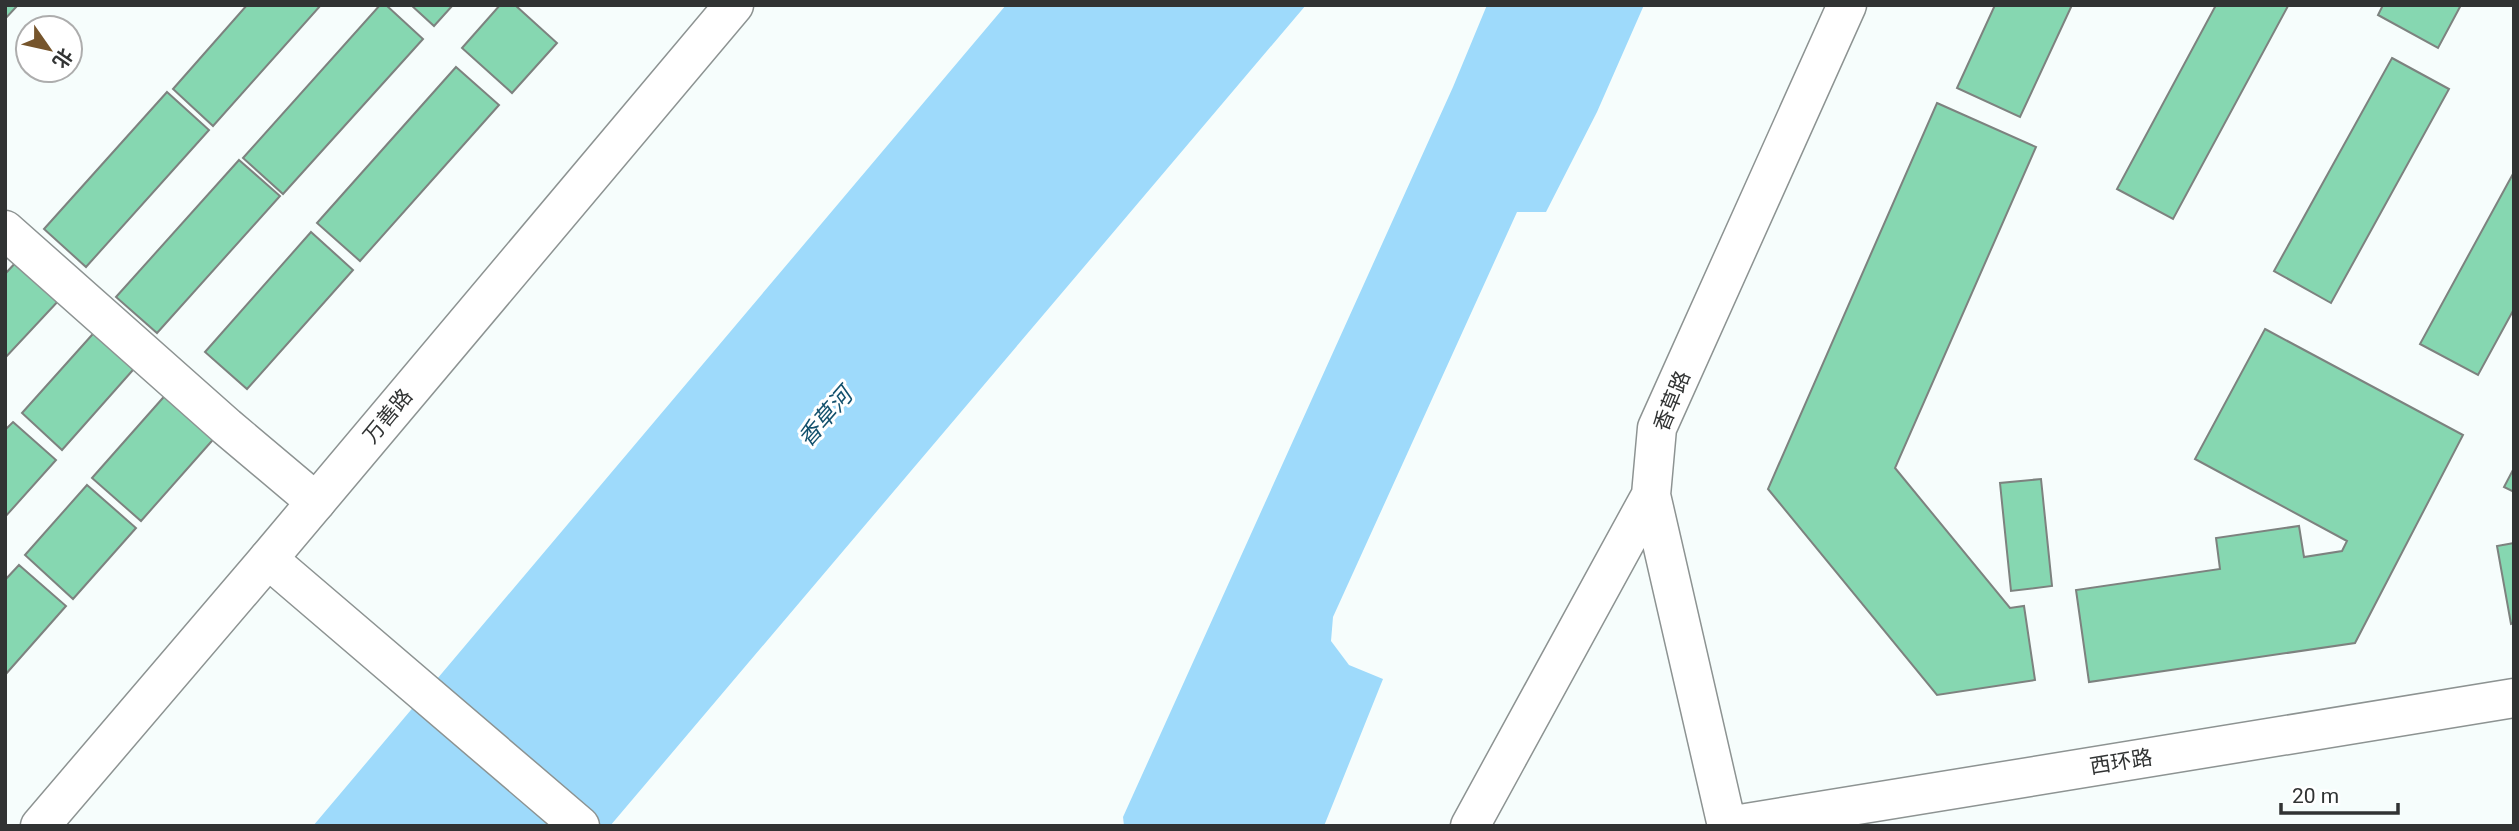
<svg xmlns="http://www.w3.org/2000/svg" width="2519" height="831" viewBox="0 0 2519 831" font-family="Roboto,'Noto Sans SC',sans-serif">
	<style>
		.water { fill: #9edafb }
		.building { fill: #86d7b1; stroke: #7d827f; stroke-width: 2 }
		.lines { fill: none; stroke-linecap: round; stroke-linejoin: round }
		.minor-casing { stroke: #8d9392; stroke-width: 41 }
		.tertiary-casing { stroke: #8d9392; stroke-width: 41 }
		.secondary-casing { stroke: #8d9392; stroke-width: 41 }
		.minor { stroke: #fff; stroke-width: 38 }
		.tertiary { stroke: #fff; stroke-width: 38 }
		.secondary { stroke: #fff; stroke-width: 38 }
		.labels { text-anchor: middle; stroke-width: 6; stroke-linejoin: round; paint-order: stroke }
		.street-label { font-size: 21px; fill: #313333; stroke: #fff }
		.water-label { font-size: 23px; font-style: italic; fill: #12506c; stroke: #fff }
	</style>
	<rect width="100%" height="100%" fill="#f6fdfc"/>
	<path class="water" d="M1006 5H1306L610 826H313Z
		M1487 5H1644L1597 112 1546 212H1517L1333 617 1331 641 1349 665 1383 679 1324 826H1124L1123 817 1453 87Z"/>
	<path class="building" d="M5 5H18L5 19Z
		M247 5H321L213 126 173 89Z
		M380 5H386L423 39 283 194 243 158Z
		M411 5H453L434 26Z
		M500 5H515L557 43 512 93 462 48Z
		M1995 5H2072L2020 117 1957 88Z
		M2216 5 2288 6 2173 219 2117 189Z
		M2383 5H2461L2438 48 2378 15Z
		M2392 58 2449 89 2331 303 2274 271Z
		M456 67 499 105 360 261 317 223Z
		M167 92 209 130 86 267 44 229Z
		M1937 103 2036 147 1895 468 2010 608 2024 606 2035 680 1937 695 1768 489Z
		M239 160 280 196 157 333 116 297Z
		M2514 172V309L2478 375 2420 344Z
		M311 232 353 270 247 389 205 352Z
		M19 259 61 298 5 358V274Z
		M100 326 140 362 62 450 22 413Z
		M2265 329 2463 435 2355 643 2089 682 2076 590 2220 569 2216 538 2299 526 2304 557 2342 551 2347 541 2195 459Z
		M169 391 218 434 141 521 92 478Z
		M13 422 56 460 5 517V430Z
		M2514 468V492L2504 487Z
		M2041 479 2052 586 2011 591 2000 483Z
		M87 485 136 528 73 599 25 555Z
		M2514 543V623L2511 624 2497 546Z
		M19 565 66 606 5 675V580Z"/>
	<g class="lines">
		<defs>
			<path id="minor" d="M5 230 227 427 316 502"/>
			<path id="tertiary" d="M1651 495 1727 826
				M268 559 580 826
				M1470 826 1651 495 1657 428 1847 5
				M1728 826 2514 698"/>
			<path id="secondary" d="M40 826 268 559 734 5"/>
		</defs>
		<use href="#minor" class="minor-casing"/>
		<use href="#tertiary" class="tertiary-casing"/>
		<use href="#secondary" class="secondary-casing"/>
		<use href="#minor" class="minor"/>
		<use href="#tertiary" class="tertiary"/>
		<use href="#secondary" class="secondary"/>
	</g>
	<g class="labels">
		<g class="street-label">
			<text transform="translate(1672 401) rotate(-68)" y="7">香草路</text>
			<text transform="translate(388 416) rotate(-50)" y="7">万善路</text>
			<text transform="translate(2121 762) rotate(-9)" y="7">西环路</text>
		</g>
		<g class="water-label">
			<text transform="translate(825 417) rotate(-49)" y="8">香草河</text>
		</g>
	</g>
	<rect width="2519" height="831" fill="none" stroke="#313333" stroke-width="14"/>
	<g transform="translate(49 49) rotate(124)"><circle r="33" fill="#ffffff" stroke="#adadad" stroke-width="2"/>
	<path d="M0-5L12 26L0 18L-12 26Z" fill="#76552c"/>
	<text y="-10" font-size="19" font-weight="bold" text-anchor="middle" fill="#313333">北</text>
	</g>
	<path d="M2281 803v10h117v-10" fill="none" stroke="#313333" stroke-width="3.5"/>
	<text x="2292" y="803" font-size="21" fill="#313333" stroke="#ffffff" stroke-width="5" paint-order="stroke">20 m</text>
</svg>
